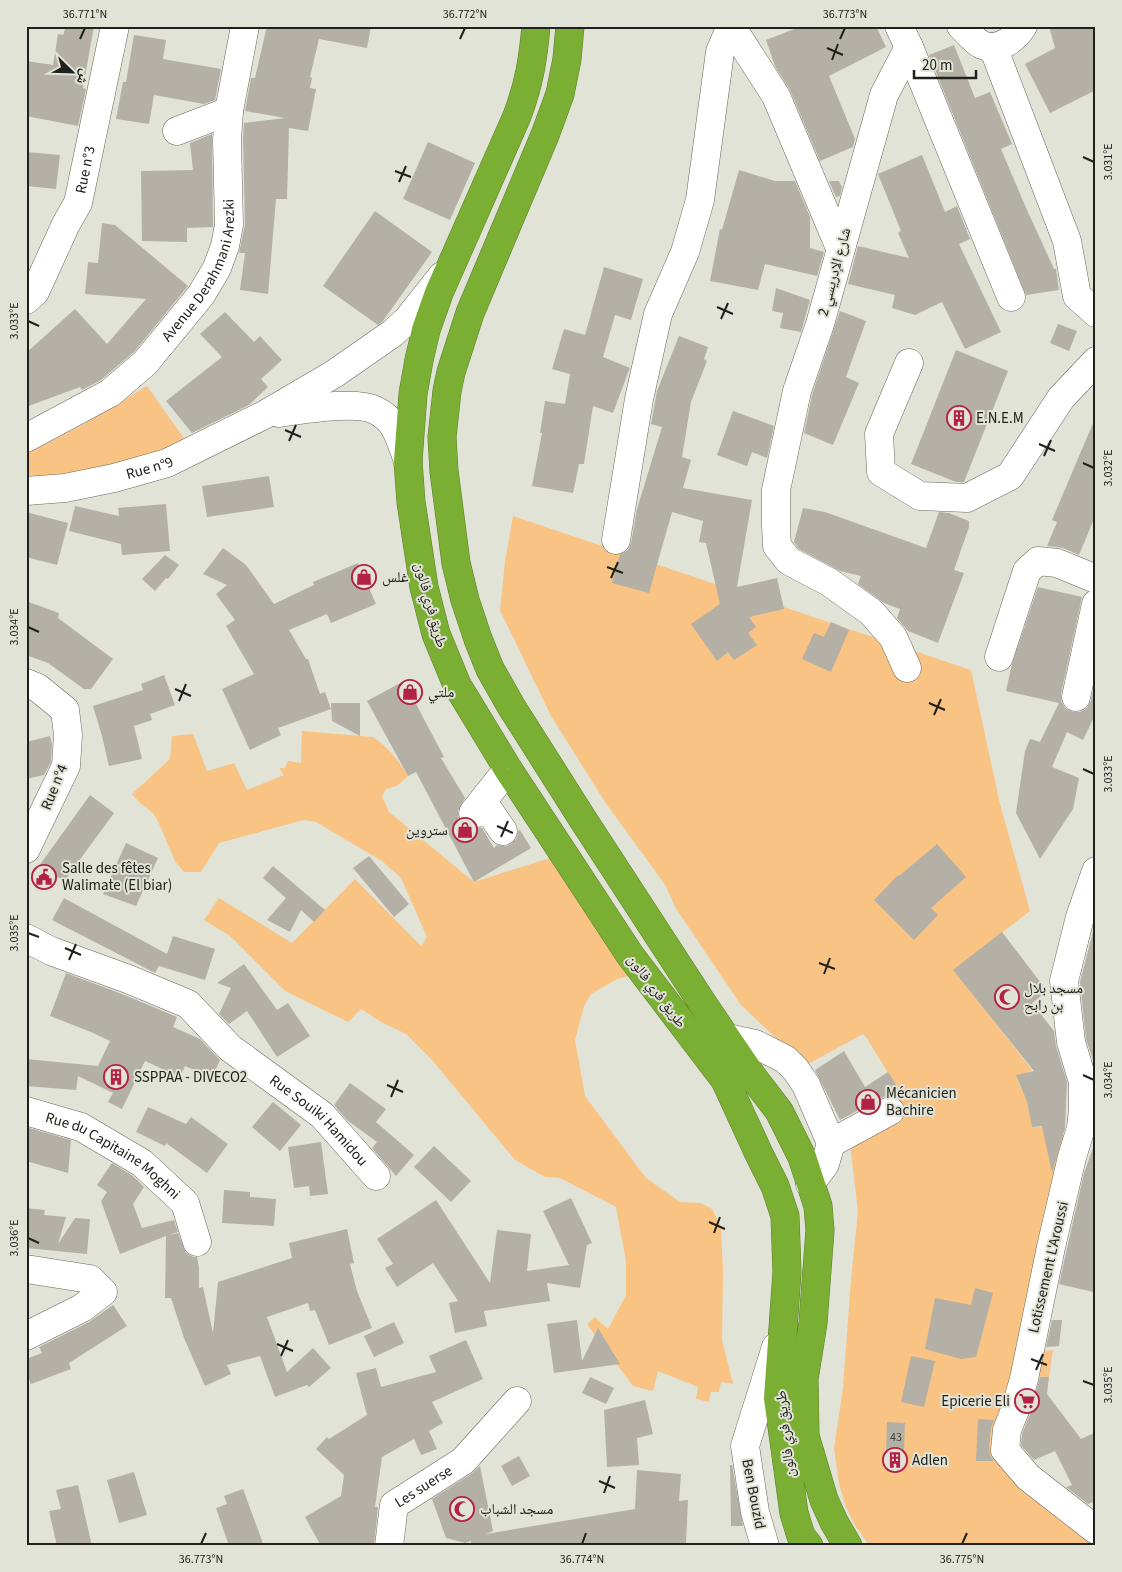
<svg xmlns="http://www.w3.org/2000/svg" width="1122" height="1572" viewBox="0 0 1122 1572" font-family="'Source Sans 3','Noto Naskh Arabic',sans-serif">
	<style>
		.green { fill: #f8c383 }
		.building { fill: #b4b0a5 }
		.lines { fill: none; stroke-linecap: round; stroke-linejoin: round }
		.minor-casing { stroke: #69695f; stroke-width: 29 }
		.highway-casing { stroke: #5b7d2c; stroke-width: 29 }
		.minor { stroke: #fff; stroke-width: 28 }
		.highway { stroke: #7baf34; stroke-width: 28 }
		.ticks { fill: none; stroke: #20201c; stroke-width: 2 }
		.labels { text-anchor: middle; stroke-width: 4; stroke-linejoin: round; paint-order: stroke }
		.number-label { font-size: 12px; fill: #45443e }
		.street-label { font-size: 15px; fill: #20201c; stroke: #e2e3d7 }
		.poi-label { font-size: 15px; fill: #20201c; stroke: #e2e3d7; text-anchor: start }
		.neatline { fill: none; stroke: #20201c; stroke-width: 2 }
		.ticks-label { font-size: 12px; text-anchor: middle; fill: #20201c }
	</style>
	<rect width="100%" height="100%" fill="#e2e3d7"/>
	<path class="green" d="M147 386 193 451 64 476 26 479V454L84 424Z
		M513 516 971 670 1000 804 1030 911 954 970 1032 1070 1017 1079 1027 1102 1032 1127 1059 1126 1072 1157 1005 1443 1096 1530V1546H870L854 1524 846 1507 839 1484 834 1448 843 1388 851 1279 858 1212 850 1144 884 1120 903 1097 866 1037 863 1034 808 1064 776 1038 741 1005 675 907 666 886 605 802 551 716 500 610 505 562Z
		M302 731 373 737C388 747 399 761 408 776L397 786 386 789 382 796 389 812 474 882 553 857 633 975 617 979 591 994 584 1006 575 1040 585 1096 646 1178 680 1202 701 1203 712 1209 721 1227 723 1272 722 1340 733 1384 721 1382 719 1392H711L709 1402 696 1399 698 1387 658 1371 653 1391 633 1386 587 1324 595 1317 608 1329 626 1295V1261L616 1207 560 1178 545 1177 515 1160 432 1060 406 1034 383 1023 361 1009 348 1022 285 991 230 936 204 920 219 898 292 943 355 879 421 946 427 937 401 878 382 861 316 822 304 820 219 843 201 872H184L175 861 157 819 152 812 141 804 132 794 170 759 172 736 193 734 207 771 234 763 247 790 284 775 279 768H285L288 761 301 763Z
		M1053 1350 1049 1377 1030 1376 1034 1352Z"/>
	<path class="building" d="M66 26H94L83 88 86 89 78 126 26 116V61L53 65 58 34 63 35Z
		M267 26H371L367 48 319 39 310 77 312 78 310 88 316 89 308 131 289 128 287 199H276L268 294 240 290 245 253H239L245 225 243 140 244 123 285 118 245 111 251 78H255Z
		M802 26H876L886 47 829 76 855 139 853 147 820 161 790 90 775 66 766 40Z
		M1049 26H1096V90L1050 113 1025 64 1055 48Z
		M134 35 166 40 163 59 221 69 215 100 204 104 154 95 149 124 116 119 123 82H126Z
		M954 45 975 98 990 92 1012 144 1001 149 1027 210 1054 269H1056L1059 290 1026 295 929 55Z
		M212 134 213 227 187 228V242L142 241 141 171 193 170 190 143Z
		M428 142 475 163 450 220 403 199Z
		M26 152 60 155 56 189 26 186Z
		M922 155 945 212 957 206 970 239 959 244 1001 332 965 349 942 302 915 315 892 308 895 295 848 284 858 246 909 258 898 233 901 231 878 174Z
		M739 170 775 181H795L810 217V248L824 252 817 276 765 264 758 290 710 281 720 229 722 230Z
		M829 181H839L842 187 840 196 836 197Z
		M375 211 432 252 383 321 378 325 323 286Z
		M102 223 115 225 188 286 134 352 101 380 82 390 80 387 26 407V353L75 309 107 344 146 299 85 294 88 262 98 263Z
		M604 267 643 279 631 320 615 315 603 357 630 368 629 370 613 413 593 406 584 464H579L573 493 532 486 542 433H540L545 401 565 404 570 374 552 369 564 329 585 335Z
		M776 288 810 300 801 332 780 328 783 313 772 311Z
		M840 311 866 321 846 377 859 383 833 445 804 433 812 395Z
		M225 312 254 342 260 336 282 360 261 379 268 387 249 405 192 433 166 401 222 357 200 334Z
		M1058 324 1077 331 1069 351 1050 343Z
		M679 336 708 347 704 359 707 361 691 402 682 457 691 460 683 488 752 500 737 587 777 578 784 609 749 617 756 627 748 633 757 645 734 660 728 652 717 661 691 624 720 604 706 543 699 542 703 521 672 512 649 593 612 583 620 555 628 550 631 543 637 509 662 427 651 424 657 391Z
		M956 350 1008 371 964 482H956L911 464Z
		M733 411 774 426 767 458 752 452 747 466 717 455Z
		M1096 416V514L1079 555 1063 548 1047 546 1057 522 1052 520Z
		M269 476 274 507 207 517 202 486Z
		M166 504 170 551 122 555 121 544 69 531 75 506 119 516 118 508Z
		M803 508 825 512 926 548 939 512 949 513 969 521V527L954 570 964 573 938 643 908 631 897 618 900 609 884 603 858 584 861 576 840 571 799 549 794 542Z
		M26 512 68 523 57 565 26 557Z
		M223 548 246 565 274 604 314 585 313 582 358 563 376 604 331 623 327 614 289 630 306 659H308L320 694 325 692 331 709 278 728 281 735 250 750 222 689 254 674 226 626 235 620 216 594 227 585 203 574Z
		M165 555 179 565 168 579 166 578 155 591 142 579Z
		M1038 587 1082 597 1061 694V701L1065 708 1073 712H1080L1087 708 1091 700 1096 679V713L1083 740 1067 732 1052 767 1079 778 1073 809 1040 859 1016 813 1025 751 1030 739 1040 742 1059 703 1006 691 1012 664Z
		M26 601 59 613 58 618 113 659 91 689H84L48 663 26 655Z
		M831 622 849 630 831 672 802 659 814 633 824 637Z
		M164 675 175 705 150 714 152 720 134 726 142 759 109 766 102 736 93 706 143 690 141 684Z
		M404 681 444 757 441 758 465 798 458 811 459 821 466 827 482 828 494 848 497 845 505 846 511 844 517 838 518 831 520 830 531 848 474 882 416 772 408 776 367 701Z
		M331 703H360V736L332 721Z
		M50 736 52 744 51 762 44 775 26 779V742Z
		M90 795 114 813 65 880 54 876 39 866Z
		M126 843 158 858 136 906 103 894Z
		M937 844 966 877 931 908 938 915 914 940 874 900 898 875 899 876Z
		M369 856 409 904 394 917 353 868Z
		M273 866 325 910 314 922 301 910 290 932 267 920 286 898 263 878Z
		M64 898 167 954 173 936 215 949 205 980 159 966 155 973 52 920Z
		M1096 920V1069L1086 1039 1080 982Z
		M1002 932 1047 991 1032 1003 1054 1031 1056 1046 1067 1082 1065 1128 1052 1173 1042 1126 1032 1127 1027 1102 1016 1075 1034 1071 953 970Z
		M244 964 277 1010 288 1003 310 1036 277 1057 247 1011 229 1024 219 1014 231 988 217 983Z
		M66 973 122 994 177 1017 173 1027 200 1039 220 1060 212 1078 185 1066 180 1077 145 1061 122 1109 108 1102 113 1093 78 1076 76 1090 26 1086V1059L98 1066 110 1041 91 1032 50 1016Z
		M844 1051 865 1087 888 1072 904 1097 900 1099 891 1095 883 1097 840 1120 815 1070Z
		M350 1083 386 1109 376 1122 414 1155 396 1176 372 1148 377 1142 347 1120 334 1105Z
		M273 1102 301 1125 280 1151 252 1127Z
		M148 1107 186 1124 191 1117 228 1144 207 1173 166 1143 165 1146 136 1132Z
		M26 1127 71 1140 68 1173 26 1161Z
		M321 1142 328 1194 310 1196 309 1186 294 1188 288 1147Z
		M434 1146 471 1181 451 1202 414 1167Z
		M1093 1148H1096V1280L1093 1292 1059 1284 1084 1173Z
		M112 1163 133 1176 144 1187 133 1204 142 1228 174 1220 178 1232 169 1235 178 1233 186 1253 193 1257H197L199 1268V1288L203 1287 213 1333 218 1282 292 1258 289 1243 347 1229 354 1263 350 1264 357 1291 372 1328 329 1345 315 1310 310 1311 308 1303 267 1317 287 1372 313 1348 331 1368 309 1387 307 1385 275 1397 260 1356 227 1365 231 1374 205 1386 184 1338 171 1298H165L166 1236 120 1254 101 1201 107 1192 97 1185Z
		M224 1190 250 1192V1197L276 1199 274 1226 222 1223Z
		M571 1198 592 1243 587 1245 580 1288 547 1283 550 1301 484 1311 487 1326 455 1333 449 1303 458 1301 433 1263 397 1287 385 1268 393 1264 377 1239 436 1200 490 1283 497 1230 531 1234 527 1271 569 1265 543 1211Z
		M26 1208 45 1210 44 1215 66 1217 58 1244 75 1218 90 1219 87 1254 26 1248Z
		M975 1288 993 1293 976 1357 961 1359 925 1349 935 1298 971 1305Z
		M113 1305 127 1326 69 1363 71 1369 31 1384 26 1372V1359L42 1353 39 1347 89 1322Z
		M577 1320 582 1361 598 1328 620 1364 554 1373 547 1324Z
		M1052 1320H1062L1059 1346 1046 1347Z
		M394 1322 404 1343 374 1357 364 1336Z
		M466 1340 483 1379 432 1402 443 1423 429 1431 437 1449 421 1455 414 1439 382 1457 375 1507H378L374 1546H321L305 1517 341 1496 344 1475 316 1449 327 1437 329 1439 367 1415 356 1373 376 1368 381 1387 436 1372 429 1356Z
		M911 1356 935 1361 924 1407 901 1402Z
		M590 1377 614 1388 606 1404 582 1393Z
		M1040 1377H1049L1047 1394 1081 1439 1096 1432V1501L1088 1504 1066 1487 1072 1485 1055 1451 1034 1460 1021 1445 1022 1434 1030 1414Z
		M645 1400 653 1434 637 1438 639 1465 607 1467 604 1410Z
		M978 1419 994 1420 991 1428 989 1448 990 1455 994 1461H976Z
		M887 1422 905 1423 904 1452 886 1451Z
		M519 1456 530 1476 512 1486 501 1466Z
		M730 1465H732L743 1526H731Z
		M480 1466 493 1531 486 1534 635 1509 637 1470 681 1474 679 1501 688 1500 686 1543 660 1546H471V1541L465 1543 446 1538 432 1499 471 1474Z
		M134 1472 147 1515 119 1523 107 1480Z
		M78 1485 92 1546H57L49 1511 61 1509 56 1490Z
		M243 1489 264 1546H229L216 1508 227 1504 224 1496Z"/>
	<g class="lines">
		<defs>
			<g id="minor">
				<path d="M731 26 776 96 840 248"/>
				<path d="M899 26 909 47 884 95 820 324 797 391 776 490V525L777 546 789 561 829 582 871 612 893 637 907 668"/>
				<path d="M961 26C967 32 974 41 982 45 998 52 1015 39 1023 26"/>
				<path d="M909 47 1011 297"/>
				<path d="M993 47 1067 241 1077 296 1096 313"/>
				<path d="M177 131 229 111"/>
				<path id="s1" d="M26 300 35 292 66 224 78 203 115 26"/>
				<path d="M909 363 879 434 881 472 920 496 967 498 1010 476 1061 398 1096 361"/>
				<path d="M278 413C301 410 355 400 375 410 381 413 389 419 393 425 400 436 403 448 408 461"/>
				<path id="s2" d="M26 438 110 393 145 363 201 295 217 268 225 246 229 225 227 140 229 111 245 26"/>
				<path id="s3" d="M26 491 65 488 114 478 167 463 264 415 334 374 393 333 408 319 442 276"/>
				<path d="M616 540 639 399 658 314 685 252 700 200 720 52 731 26"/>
				<path d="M999 657 1027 571 1038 561 1057 563 1096 579"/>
				<path d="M26 683 38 688 65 710 68 735 66 766 26 849"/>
				<path d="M1076 697 1096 604"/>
				<path d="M503 831 490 812 473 813 508 769"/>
				<path d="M1096 871 1080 917 1064 981 1071 1042 1083 1082 1096 1085"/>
				<path id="s4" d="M26 938 51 951 128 979 188 1004 230 1048 322 1115 376 1176"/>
				<path d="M727 1038 755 1044 785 1059 796 1070 806 1085 831 1143 825 1164 810 1184"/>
				<path d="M1083 1082V1110L1081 1128 1072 1157 1051 1247 1024 1379 1015 1410 1007 1430 1005 1450 1028 1477 1096 1530"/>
				<path id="s5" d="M26 1111 81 1127 142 1163 185 1203 197 1242"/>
				<path d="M831 1143 890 1111"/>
				<path d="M26 1269 90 1279 103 1292 82 1308 26 1336"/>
				<path id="s6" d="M389 1546 394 1505 463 1461 517 1401"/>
				<path d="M765 1546 755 1512 745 1446 776 1347"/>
			</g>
			<path id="highway" d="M536 26C533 60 529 84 517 116L439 293 426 330 419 360 413 394 408 461 411 502 424 587 436 634 457 685 508 769 630 955 725 1080 759 1154 775 1186 785 1216 787 1272 778 1398 794 1513 801 1536 809 1546
				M570 26 567 59 560 94 545 135 470 313 451 372 447 391 442 437 444 471 456 563 465 600 478 639 490 669 511 706 582 818 703 1004 752 1076 779 1111 802 1157 818 1206 820 1230 813 1323 804 1379 805 1436 824 1500 834 1522 848 1546"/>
		</defs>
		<use href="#minor" class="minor-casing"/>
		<use href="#highway" class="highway-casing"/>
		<use href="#minor" class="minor"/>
		<use href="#highway" class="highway"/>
	</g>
	<path class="ticks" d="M80 39 85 28M460 39 465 28M840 39 845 28M827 48 843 55M832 60 838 44M1083 157 1094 162M395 171 411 177M399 182 406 166M717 307 733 314M721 319 728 303M28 321 39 326M285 430 301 437M289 441 296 425M1039 444 1055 451M1044 456 1051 440M1083 463 1094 468M607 567 623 573M611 578 618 562M28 627 39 632M175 689 191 696M179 701 186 684M929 703 945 710M934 715 941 699M1083 769 1094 774M497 826 513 833M501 837 508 821M28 933 39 937M65 948 81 955M69 960 76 944M819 963 835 969M824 974 830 958M1083 1075 1094 1080M387 1085 403 1092M391 1097 398 1080M709 1222 725 1229M714 1233 720 1217M28 1238 39 1243M277 1344 293 1351M281 1356 288 1340M1031 1359 1047 1365M1036 1370 1043 1354M1083 1381 1094 1385M599 1481 615 1488M604 1493 610 1476M201 1544 206 1533M582 1544 586 1533M962 1544 967 1533"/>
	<defs>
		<symbol id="building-ring" viewBox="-11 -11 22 22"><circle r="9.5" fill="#e2e3d7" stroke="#b32148" stroke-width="1.5"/><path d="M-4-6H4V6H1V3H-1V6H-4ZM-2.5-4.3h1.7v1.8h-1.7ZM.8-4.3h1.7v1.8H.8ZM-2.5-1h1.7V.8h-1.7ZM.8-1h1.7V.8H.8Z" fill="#b32148"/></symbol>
		<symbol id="shop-ring" viewBox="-11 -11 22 22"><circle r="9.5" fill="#e2e3d7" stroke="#b32148" stroke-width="1.5"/><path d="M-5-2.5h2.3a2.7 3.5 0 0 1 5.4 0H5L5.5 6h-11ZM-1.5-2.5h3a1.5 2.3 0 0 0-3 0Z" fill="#b32148"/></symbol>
		<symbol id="civic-ring" viewBox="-11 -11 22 22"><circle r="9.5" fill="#e2e3d7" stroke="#b32148" stroke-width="1.5"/><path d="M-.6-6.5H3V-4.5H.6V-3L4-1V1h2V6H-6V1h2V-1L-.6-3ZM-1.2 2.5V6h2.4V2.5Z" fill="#b32148"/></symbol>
		<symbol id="mosque-ring" viewBox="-11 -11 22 22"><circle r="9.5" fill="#e2e3d7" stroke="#b32148" stroke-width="1.5"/><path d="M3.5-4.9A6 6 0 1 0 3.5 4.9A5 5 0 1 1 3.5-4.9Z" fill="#b32148"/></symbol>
		<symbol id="supermarket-ring" viewBox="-11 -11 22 22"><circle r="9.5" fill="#e2e3d7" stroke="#b32148" stroke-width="1.5"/><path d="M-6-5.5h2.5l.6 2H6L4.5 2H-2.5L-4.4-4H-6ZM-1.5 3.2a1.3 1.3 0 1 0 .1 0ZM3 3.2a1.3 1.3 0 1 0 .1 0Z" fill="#b32148"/></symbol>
	</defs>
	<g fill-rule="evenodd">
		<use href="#building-ring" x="945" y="404" width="28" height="28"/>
		<use href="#shop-ring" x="350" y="563" width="28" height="28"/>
		<use href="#shop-ring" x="396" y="678" width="28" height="28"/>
		<use href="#shop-ring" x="451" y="816" width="28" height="28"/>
		<use href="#civic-ring" x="30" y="863" width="28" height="28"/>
		<use href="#mosque-ring" x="993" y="983" width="28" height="28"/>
		<use href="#building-ring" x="102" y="1063" width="28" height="28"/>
		<use href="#shop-ring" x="854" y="1088" width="28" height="28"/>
		<use href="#supermarket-ring" x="1013" y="1387" width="28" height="28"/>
		<use href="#building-ring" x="881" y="1446" width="28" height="28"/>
		<use href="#mosque-ring" x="448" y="1495" width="28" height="28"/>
	</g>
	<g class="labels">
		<g class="number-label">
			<text x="896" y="1441">43</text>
		</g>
		<g class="street-label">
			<text dy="5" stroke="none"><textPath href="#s1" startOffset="145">Rue n°3</textPath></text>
			<text dy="5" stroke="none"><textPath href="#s2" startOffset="252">Avenue Derahmani Arezki</textPath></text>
			<text transform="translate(834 272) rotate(-75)" y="5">شارع الإدريسي 2</text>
			<text dy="5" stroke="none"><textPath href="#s3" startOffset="126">Rue n°9</textPath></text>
			<text transform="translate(431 605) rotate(75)" y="5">طريق فري فالون</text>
			<text transform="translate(54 787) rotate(-68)" y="5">Rue n°4</text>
			<text transform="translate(657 991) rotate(53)" y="5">طريق فري فالون</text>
			<text dy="5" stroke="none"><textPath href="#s4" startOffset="351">Rue Souiki Hamidou</textPath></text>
			<text dy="5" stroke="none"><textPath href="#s5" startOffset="99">Rue du Capitaine Moghni</textPath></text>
			<text transform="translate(1048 1267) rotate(-77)" y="5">Lotissement L'Aroussi</text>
			<text transform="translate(785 1434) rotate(-96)" y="5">طريق فري فالون</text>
			<text dy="5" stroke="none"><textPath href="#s6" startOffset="76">Les suerse</textPath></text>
			<text transform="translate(754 1494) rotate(79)" y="5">Ben Bouzid</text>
		</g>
		<g class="poi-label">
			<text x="976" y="423">E.N.E.M</text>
			<text x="382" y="582">غلس</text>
			<text x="428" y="697">ملتي</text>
			<text x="448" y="835" text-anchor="end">ستروين</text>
			<text x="62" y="873">Salle des fêtes<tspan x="62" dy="17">Walimate (El biar)</tspan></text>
			<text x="1024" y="993">مسجد بلال<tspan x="1024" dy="17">بن رابح</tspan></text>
			<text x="134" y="1082">SSPPAA - DIVECO2</text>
			<text x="886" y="1098">Mécanicien<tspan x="886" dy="17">Bachire</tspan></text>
			<text x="1010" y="1406" text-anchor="end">Epicerie Eli</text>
			<text x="912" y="1465">Adlen</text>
			<text x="480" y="1514">مسجد الشباب</text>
		</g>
	</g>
	<rect width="1122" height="1572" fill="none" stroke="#e2e3d7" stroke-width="55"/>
	<g transform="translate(72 72) rotate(113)" stroke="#e2e3d7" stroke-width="4" paint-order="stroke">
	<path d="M0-4L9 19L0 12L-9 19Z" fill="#20201c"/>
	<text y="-8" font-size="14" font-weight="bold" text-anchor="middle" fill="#20201c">ش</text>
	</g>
	<path d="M914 70v8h62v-8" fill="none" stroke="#20201c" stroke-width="2.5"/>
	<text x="922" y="70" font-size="15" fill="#20201c" stroke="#e2e3d7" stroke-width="4" paint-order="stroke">20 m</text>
	<rect x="28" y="28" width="1066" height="1516" class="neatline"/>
	<g class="ticks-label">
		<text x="85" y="18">36.771°N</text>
		<text x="465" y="18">36.772°N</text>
		<text x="845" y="18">36.773°N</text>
		<text transform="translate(1108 162) rotate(-90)" y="4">3.031°E</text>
		<text transform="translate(14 321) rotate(-90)" y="4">3.033°E</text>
		<text transform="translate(1108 468) rotate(-90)" y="4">3.032°E</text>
		<text transform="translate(14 627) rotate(-90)" y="4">3.034°E</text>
		<text transform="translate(1108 774) rotate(-90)" y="4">3.033°E</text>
		<text transform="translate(14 933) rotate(-90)" y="4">3.035°E</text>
		<text transform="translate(1108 1080) rotate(-90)" y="4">3.034°E</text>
		<text transform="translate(14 1238) rotate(-90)" y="4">3.036°E</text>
		<text transform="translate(1108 1385) rotate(-90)" y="4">3.035°E</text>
		<text x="201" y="1563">36.773°N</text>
		<text x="582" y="1563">36.774°N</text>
		<text x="962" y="1563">36.775°N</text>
	</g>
</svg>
